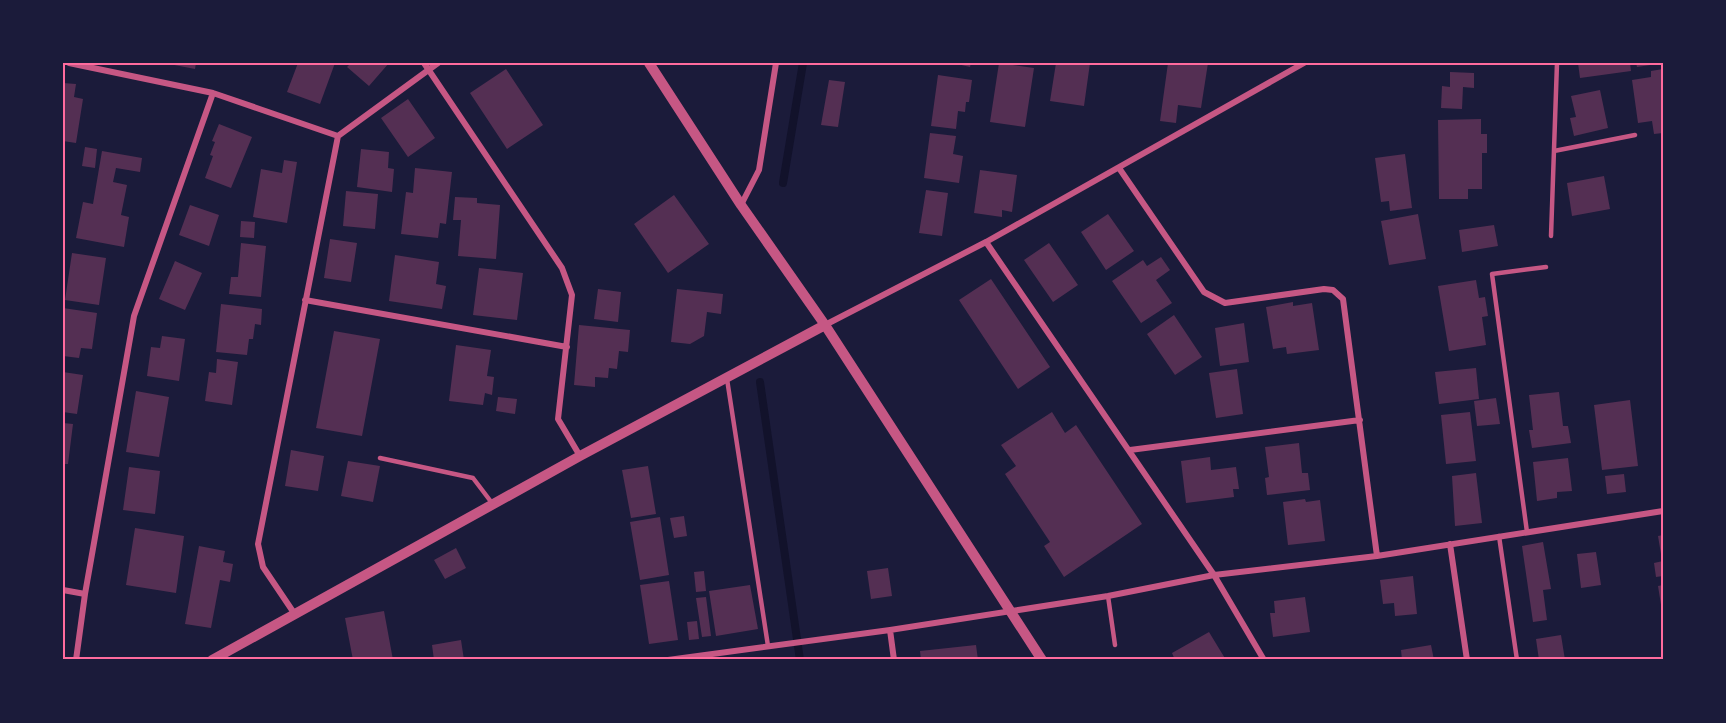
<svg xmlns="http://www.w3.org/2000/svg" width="1726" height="723" viewBox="0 0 1726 723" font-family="Lato,sans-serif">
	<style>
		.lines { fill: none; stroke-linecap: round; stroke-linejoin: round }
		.stream { stroke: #12122b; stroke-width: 8 }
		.building { fill: #542f53 }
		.service { stroke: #c65784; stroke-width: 4.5 }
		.minor { stroke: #c65784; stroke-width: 6 }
		.tertiary { stroke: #c65784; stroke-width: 10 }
		.neatline { fill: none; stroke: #ff6b9d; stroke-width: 2 }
	</style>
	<rect width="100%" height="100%" fill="#1b1b3a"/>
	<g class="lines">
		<path class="stream" d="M783 183 803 63
			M760 382 800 660"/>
	</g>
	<path class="building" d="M164 63H196L195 69Z
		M298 63H335L320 104 287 92Z
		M351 63H389L369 86 347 67Z
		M953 63H971L970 67Z
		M999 63 1034 68 1025 127 990 122Z
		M1056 63H1090L1084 106 1050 101Z
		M1168 63H1208L1201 108 1178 105 1176 123 1160 121Z
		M1578 63H1630L1631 71 1580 78Z
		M1636 63H1657V64L1637 67Z
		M506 69 543 125 507 149 470 93Z
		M1663 69V133L1654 134 1652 121 1638 123 1632 80 1651 77V71Z
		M1450 72 1474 73V88L1463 87 1462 109 1441 108 1442 86 1450 87Z
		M938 75 972 80 969 102H966L965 112 958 111 956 129 931 126Z
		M829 80 845 82 838 127 821 125Z
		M63 83 76 84 74 97 83 99 76 143 63 141Z
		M1600 90 1608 128 1574 136 1570 118 1576 117 1571 96Z
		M408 99 435 138 408 157 381 118Z
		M1481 119V134H1487V153H1482V189H1468V199H1439L1438 120Z
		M219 124 252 137 231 188 205 178 213 156 210 155 215 142 212 141Z
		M930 133 956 136 953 154 963 156 959 183 924 178Z
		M85 147 97 149 95 168 82 166Z
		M361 149 389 152 388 168 394 169 392 192 357 187Z
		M102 151 142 158 140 172 116 168 113 182 127 185 121 215 129 217 124 247 76 238 83 202 93 204Z
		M1405 154 1412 208 1390 211 1389 201 1381 202 1375 158Z
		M284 160 297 162 287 223 253 217 261 169 282 173Z
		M415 168 452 172 446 224 440 223 438 238 401 234 406 192 413 193Z
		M980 170 1017 175 1012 212 1002 210V217L974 213Z
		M1604 176 1610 209 1572 216 1567 183Z
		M926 190 948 193 942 236 919 233Z
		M346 191 378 194 375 229 343 226Z
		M674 195 709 244 668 273 634 224Z
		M455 197 477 198V203L500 205 496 259 458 256 461 220H453Z
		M190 205 219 215 209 246 179 235Z
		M1108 214 1134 251 1106 270 1081 232Z
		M1418 214 1426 259 1389 265 1381 221Z
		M241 221 255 222 254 238 240 237Z
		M1494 225 1498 246 1462 252 1459 230Z
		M330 239 357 243 351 282 324 278Z
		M241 243 266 246 261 297 229 294 231 277H238Z
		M1049 243 1078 285 1053 302 1024 260Z
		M72 253 106 258 99 305 65 300Z
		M395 255 439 262 436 284 446 286 442 309 389 301Z
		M1161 257 1170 270 1156 280 1172 303 1141 323 1112 281 1143 260 1147 266Z
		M175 261 202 273 185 310 159 299Z
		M479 268 523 273 517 320 473 315Z
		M991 279 1050 367 1018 389 959 300Z
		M1476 280 1479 298 1485 297 1488 316 1482 317 1486 345 1449 351 1438 286Z
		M598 289 621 292 618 322 594 319Z
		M677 289 723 294 721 314 707 312 704 336 690 344 671 342Z
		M1293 302V306L1312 303 1319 350 1287 354 1286 347 1273 349 1266 307Z
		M221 304 262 309 261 325 255 324 253 339H249L247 355 216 352Z
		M63 308 97 313 92 349 81 348 79 358 63 356Z
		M1174 315 1202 357 1175 375 1147 334Z
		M1244 323 1249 362 1220 366 1215 328Z
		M579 325 630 330 628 352 619 351 617 369 609 368 608 378 595 377V387L574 385Z
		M334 331 380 339 362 436 316 428Z
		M162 336 185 339 179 381 147 376 151 347 160 348Z
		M456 345 491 350 487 376 494 377 492 395 485 393 483 405 449 401Z
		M217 359 238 362 232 405 205 401 209 372 216 373Z
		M1476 368 1479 399 1439 404 1435 372Z
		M1237 369 1243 414 1216 418 1209 373Z
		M63 372 83 375 77 414 63 412Z
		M136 391 169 397 159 457 126 452Z
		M1559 392 1563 426H1568L1571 443 1532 448 1529 430H1533L1529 395Z
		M498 397 517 399 515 414 496 411Z
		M1496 398 1500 424 1477 426 1474 401Z
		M1630 400 1638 466 1602 470 1594 405Z
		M1052 412 1065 433 1076 425 1142 524 1064 577 1044 546 1050 542 1005 474 1016 466 1001 445Z
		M1470 412 1476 461 1446 464 1441 415Z
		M63 423 73 424 68 464H63Z
		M1299 443 1302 473H1308L1310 490 1267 495 1265 478 1269 477 1265 447Z
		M291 450 324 456 318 491 285 486Z
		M1210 457 1211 470 1236 467 1239 489H1233L1234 497 1186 503 1181 461Z
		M1568 458 1572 491 1557 492V498L1537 501 1533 462Z
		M348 461 380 466 373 502 341 496Z
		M648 466 656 514 631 518 622 470Z
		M129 467 160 471 155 514 123 510Z
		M1476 473 1482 523 1455 526 1452 476Z
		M1624 474 1626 492 1607 494 1605 476Z
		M1305 499 1306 502 1320 500 1325 541 1288 545 1283 502Z
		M684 516 687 536 674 538 670 518Z
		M660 517 669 575 640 580 630 522Z
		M135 528 184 536 176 593 126 585Z
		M1663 535V560H1662L1658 536Z
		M1543 542 1551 589 1543 590 1547 620 1533 622 1522 546Z
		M199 546 225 551 223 562 233 564 230 582 220 580 211 628 185 624Z
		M456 548 466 568 445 579 434 560Z
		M1596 552 1601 585 1581 588 1577 554Z
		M1663 561V576L1656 577 1654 563Z
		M888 568 892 596 871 599 867 571Z
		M704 571 706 591 696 592 694 572Z
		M1413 576 1417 614 1395 616 1394 603 1383 604 1380 580Z
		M669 581 678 640 649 644 640 585Z
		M750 585 758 629 716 636 709 591Z
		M1663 585V611H1662L1658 586Z
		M706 597 711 636 702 637 696 598Z
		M1305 597 1310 632 1273 637 1270 613H1275L1274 601Z
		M384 611 393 660H353L345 618Z
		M697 621 699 639 689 640 687 622Z
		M1209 632 1226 660H1175L1172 653Z
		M1561 635 1565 660H1539L1536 639Z
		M461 640 464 660H434L432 645Z
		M976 645 978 660H921L920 651Z
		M1431 645 1434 660H1402L1401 650Z"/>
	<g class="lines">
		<path class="service" d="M1554 151 1635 135
			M1551 236 1557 63
			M727 379 768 646
			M380 458 473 478 492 503
			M1527 532 1492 274 1546 267
			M1499 536 1517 660
			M1108 596 1115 645"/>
		<path class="minor" d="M69 63 213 93 338 136
			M424 63 562 268 572 295 558 419 580 456
			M1119 168 1204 292 1225 303 1324 289 1333 290 1343 299 1377 556
			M741 205 759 170 776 63
			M986 242 1214 575 1264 660
			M305 300 567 347
			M825 325 986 242 1304 63
			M1130 450 1360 420
			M1450 544 1467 660
			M63 590 85 594
			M294 613 263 567 258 544 338 136 438 63
			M890 630 894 660
			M76 660 85 594 134 316 213 93
			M668 660 890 630 1108 596 1214 575 1377 556 1663 511"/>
		<path class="tertiary" d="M649 63 741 205 825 325 1042 660
			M212 660 580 456 825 325"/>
	</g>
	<rect width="1726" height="723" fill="none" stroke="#1b1b3a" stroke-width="129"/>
	<rect x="64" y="64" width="1598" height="594" class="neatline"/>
</svg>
